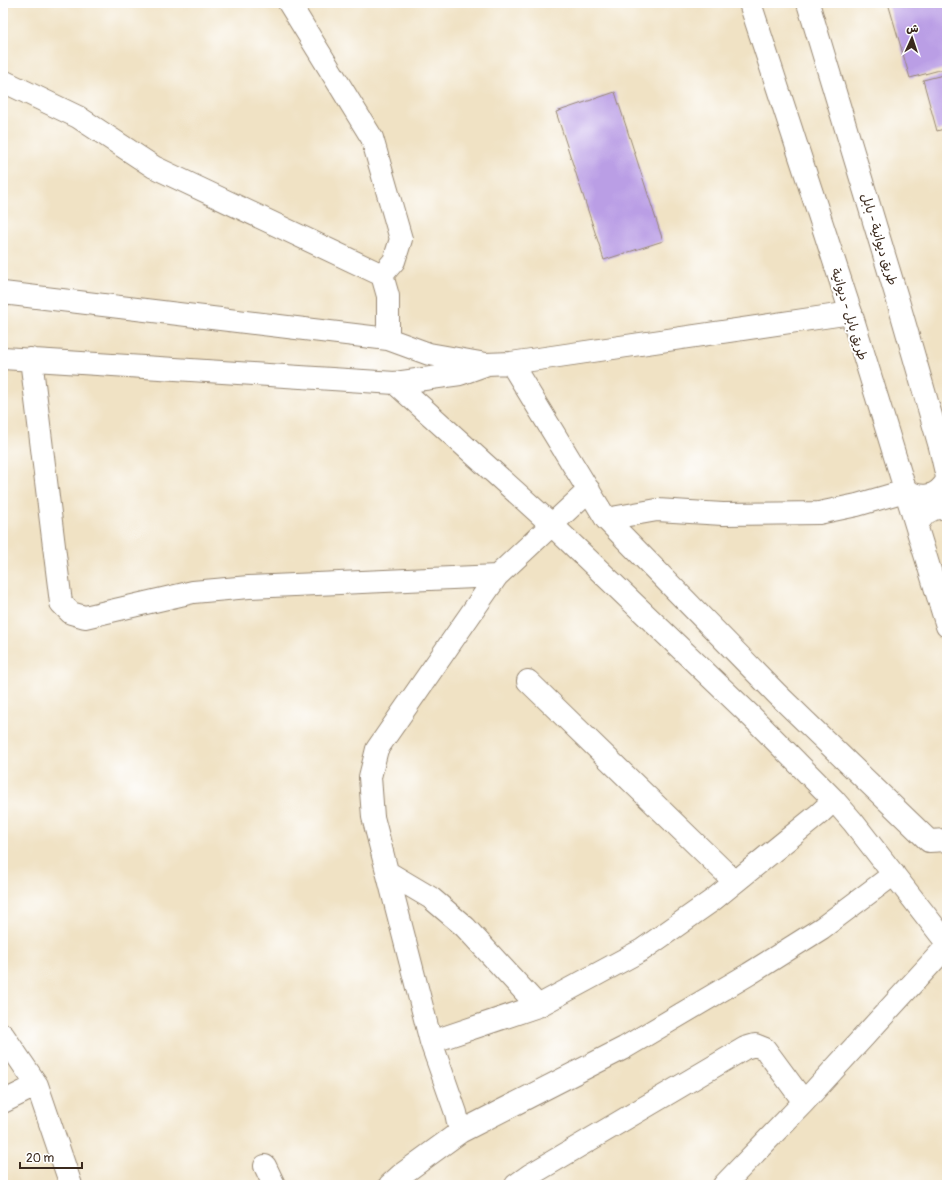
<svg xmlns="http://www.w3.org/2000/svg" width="950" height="1188" viewBox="0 0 950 1188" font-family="Pangolin,'Playpen Sans Arabic',sans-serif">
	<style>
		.building { fill: #ba9ee5 }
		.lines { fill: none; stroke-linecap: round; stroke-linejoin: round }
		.street-casing { stroke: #968671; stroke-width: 24 }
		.highway-casing { stroke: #968671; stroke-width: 24 }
		.street { stroke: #fff; stroke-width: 22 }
		.highway { stroke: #fff; stroke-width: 22 }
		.labels { text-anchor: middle; stroke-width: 4; stroke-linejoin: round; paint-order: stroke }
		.street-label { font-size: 13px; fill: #3b2a1e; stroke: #fff }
	</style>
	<rect width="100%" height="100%" fill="#fff"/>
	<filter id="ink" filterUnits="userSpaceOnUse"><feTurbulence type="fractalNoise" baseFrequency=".025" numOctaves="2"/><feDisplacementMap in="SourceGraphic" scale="8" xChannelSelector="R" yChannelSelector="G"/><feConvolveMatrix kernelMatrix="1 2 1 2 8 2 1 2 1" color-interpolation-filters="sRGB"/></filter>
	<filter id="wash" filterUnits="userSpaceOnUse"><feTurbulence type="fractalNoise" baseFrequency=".012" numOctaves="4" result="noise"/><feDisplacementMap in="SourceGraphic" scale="16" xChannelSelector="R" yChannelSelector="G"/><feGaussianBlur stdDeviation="0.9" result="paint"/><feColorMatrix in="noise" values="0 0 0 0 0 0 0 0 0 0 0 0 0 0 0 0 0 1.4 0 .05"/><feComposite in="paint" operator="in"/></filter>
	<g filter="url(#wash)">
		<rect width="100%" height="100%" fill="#f0e2c4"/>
		<g id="blocks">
			<path class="building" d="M888 3H947V68L910 78Z
				M947 74V128L937 131 923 80Z
				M615 92 663 241 604 260 556 112Z"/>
		</g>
	</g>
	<g filter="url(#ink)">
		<use href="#blocks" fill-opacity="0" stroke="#968671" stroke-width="1"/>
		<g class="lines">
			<defs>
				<path id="street" d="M289 3 372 138 401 239 394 261 382 275
					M3 81 78 117 154 167 382 275 388 296V339
					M3 293 388 339 429 354 486 364 511 363 851 313
					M3 358 395 383 460 374 485 365
					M31 359 61 603 71 613 85 617 193 592 249 587 497 576
					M511 363 606 519 777 694 929 841 947 840
					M395 383 551 524 752 717 834 800 853 822 947 943
					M606 519 657 510 723 514 819 513 857 505 905 491
					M528 681 735 882
					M387 872 431 898 465 927 538 1006
					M3 1035 37 1085 71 1185
					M431 1042 538 1006 642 950 713 900 819 814 834 800
					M3 1102 37 1085
					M460 1132 456 1113 431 1042 373 817 370 777 377 749 497 576 589 490
					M265 1166 274 1185
					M390 1185 401 1175 460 1132 624 1048 749 974 822 928 894 874
					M516 1185 530 1175 745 1048 755 1045 765 1049 804 1102
					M724 1185 804 1102 947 946"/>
				<path id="highway" d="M750 3 851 313 947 626
					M808 3 898 301 940 447 947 477
					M904 489C921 500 937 498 947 480
					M917 527C922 513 932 506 947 508"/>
			</defs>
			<use href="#street" class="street-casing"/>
			<use href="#highway" class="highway-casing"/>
			<use href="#street" class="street"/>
			<use href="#highway" class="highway"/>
		</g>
	</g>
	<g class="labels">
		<g class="street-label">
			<text transform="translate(880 239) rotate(73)" y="5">طريق ديوانية - بابل</text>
			<text transform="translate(850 314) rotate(73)" y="5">طريق بابل - ديوانية</text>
		</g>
	</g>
	<rect width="950" height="1188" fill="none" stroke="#fff" stroke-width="16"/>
	<g transform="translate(912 38) rotate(3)" stroke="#ffffff" stroke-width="3" paint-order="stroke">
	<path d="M0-3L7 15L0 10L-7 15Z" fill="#3b2a1e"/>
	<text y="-6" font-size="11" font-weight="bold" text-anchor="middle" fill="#3b2a1e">ش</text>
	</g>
	<path d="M20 1162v6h62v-6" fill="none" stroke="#3b2a1e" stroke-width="2"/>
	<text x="26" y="1162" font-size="12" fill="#3b2a1e" stroke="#ffffff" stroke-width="3" paint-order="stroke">20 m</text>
</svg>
